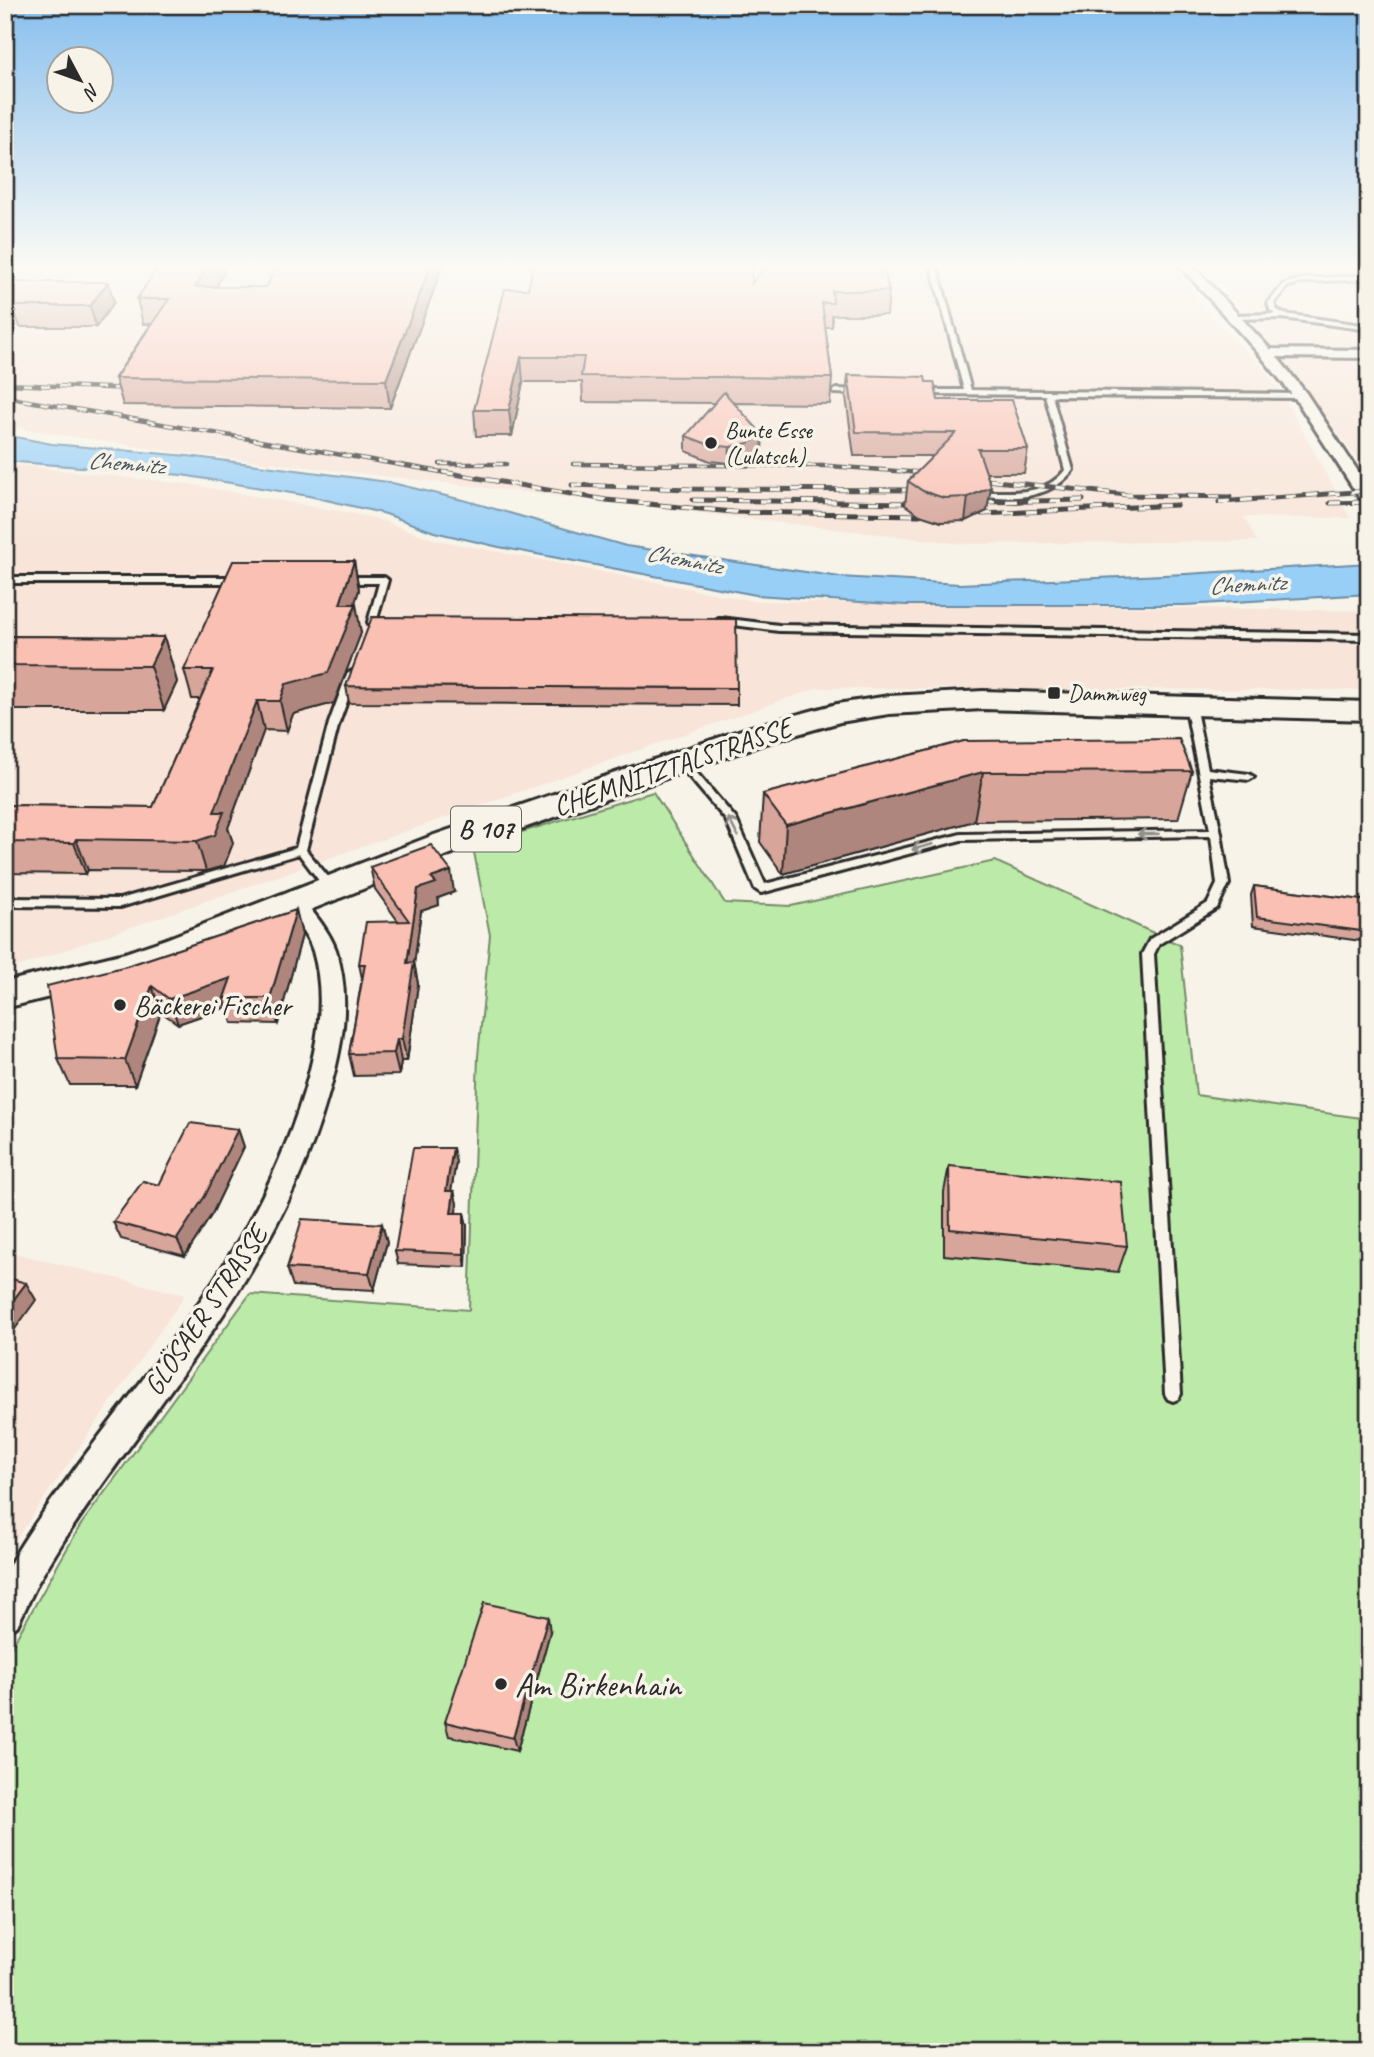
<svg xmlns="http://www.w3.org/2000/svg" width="1374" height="2057" viewBox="0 0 1374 2057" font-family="Caveat,sans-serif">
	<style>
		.built { fill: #f8e4d8 }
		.green { fill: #bceaa8; stroke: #748a6a; stroke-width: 2 }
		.water { fill: #98cff7; stroke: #6c8da5; stroke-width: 2 }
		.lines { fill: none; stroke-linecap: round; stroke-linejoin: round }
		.lane-casing { stroke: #2b2b2b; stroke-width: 6 }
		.street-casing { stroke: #2b2b2b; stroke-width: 6 }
		.primary-casing { stroke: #2b2b2b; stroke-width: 6 }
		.lane { fill: #f7f3e8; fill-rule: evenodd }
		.street { fill: #f7f3e8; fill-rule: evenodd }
		.primary { fill: #f7f3e8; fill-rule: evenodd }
		.rail-far1-casing { stroke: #2b2b2b; stroke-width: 4.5 }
		.rail-casing { stroke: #2b2b2b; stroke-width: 5 }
		.rail-far1 { stroke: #f7f3e8; stroke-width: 2.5; stroke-dasharray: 9; stroke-linecap: butt }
		.rail { stroke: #f7f3e8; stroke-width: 3.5; stroke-dasharray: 11; stroke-linecap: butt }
		.wall { fill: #d7a59a; stroke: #2b2b2b; stroke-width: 2 }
		.shaded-wall { fill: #af867d; stroke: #2b2b2b; stroke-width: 2 }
		.building { fill: #fac0b3; stroke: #2b2b2b; stroke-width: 2 }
		.oneway { stroke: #918f8a }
		.poi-dot { fill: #2b2b2b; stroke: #f7f3e8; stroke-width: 2.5 }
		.labels { text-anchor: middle; stroke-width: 7; stroke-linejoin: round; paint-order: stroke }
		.far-poi-label { font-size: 23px; fill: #2b2b2b; stroke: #f7f3e8; text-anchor: start }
		.far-water-label { font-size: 24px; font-style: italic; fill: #46545e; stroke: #f7f3e8 }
		.shield { fill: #f7f3e8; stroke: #686764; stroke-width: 2 }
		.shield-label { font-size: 26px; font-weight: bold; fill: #2b2b2b }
		.street-label { font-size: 28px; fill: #2b2b2b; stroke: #f7f3e8 }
		.poi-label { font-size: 28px; fill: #2b2b2b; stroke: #f7f3e8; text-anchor: start }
		.near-poi-label { font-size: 33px; fill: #2b2b2b; stroke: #f7f3e8; text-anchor: start }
	</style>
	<rect width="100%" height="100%" fill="#f7f3e8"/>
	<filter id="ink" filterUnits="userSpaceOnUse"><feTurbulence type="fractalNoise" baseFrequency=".0143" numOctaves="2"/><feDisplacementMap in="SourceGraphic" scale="14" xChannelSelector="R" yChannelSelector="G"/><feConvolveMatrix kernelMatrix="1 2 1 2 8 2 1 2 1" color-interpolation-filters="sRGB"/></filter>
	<g filter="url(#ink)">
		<path class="built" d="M5 265H1172L1209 315 1251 355 1282 393 1350 518 1244 517 1257 541 964 544 162 450 5 426Z
			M1206 265H1369V473Z
			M5 464 188 484 371 517 436 540 753 601 1369 611V690L817 688 5 971Z
			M5 1251 185 1295 5 1555Z"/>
		<path class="green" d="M653 792 725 903 791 906 995 861 1180 945 1196 1095 1369 1119V2052H10L5 2036V1658L80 1526 250 1294 469 1310 478 1056 490 935 473 847Z"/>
		<path class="water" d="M5 435 52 444 188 456 388 482 467 501 626 546 840 577 960 584 1186 574 1369 563V594L1185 605H905L756 595 499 547 434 532 386 514 309 496 182 475 5 461Z"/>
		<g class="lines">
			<defs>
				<path id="lane" d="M935 268 938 270 971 390 1301 394 1305 396 1301 398 1052 396 1073 470C1053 497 1017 500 985 496L984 494 988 492C1016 492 1046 495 1065 470L1045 395 920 394 916 392 920 390H964L932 270Z
					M1369 275V279L1304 282 1288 286 1274 303 1276 309 1284 314 1369 326V330L1282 318 1232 319 1229 317 1232 315 1275 314 1270 310 1268 303 1284 284 1302 279Z
					M837 389 863 390 867 392 863 394 834 393 833 391Z
					M5 577H239L243 580 239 583H5Z
					M384 577 388 580 377 619H384L388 622 384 625 369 624 368 622 379 583H342L338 580 342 577Z
					M721 618 779 625 1369 634V640L779 631 718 623V619Z
					M352 671 357 674 339 723 306 850 334 884 336 887 334 890H326L299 854 120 907 5 906V898L120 899 296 848 329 723 347 674Z
					M1190 702 1195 705 1208 769 1249 774 1254 777 1249 780 1209 776 1221 833 1229 884 1217 908 1159 944 1154 954 1181 1394 1178 1399 1173 1401 1168 1399 1165 1394 1142 954 1150 939 1208 903 1217 884 1211 836 961 840 761 893 755 889 726 820 676 761 677 759H685L736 819 765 884 961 834 1210 830 1185 705Z"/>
				<path id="street" d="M1179 265H1192L1270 349 1369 350V358L1277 357 1306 393 1369 488V505L1361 500 1295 398 1261 356Z
					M293 895 301 897C313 913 329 930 336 950 352 999 342 1048 328 1096 279 1269 161 1394 64 1540L38 1582 17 1626 5 1631C5 1614 2 1594 5 1578 10 1553 64 1485 80 1462 172 1339 258 1243 304 1092 317 1046 327 999 313 951 307 932 292 918 282 902L285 897Z"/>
				<path id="primary" d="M983 691 1369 702V720L983 709 889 714 840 722 766 743 458 851 192 957 131 977 5 1008V982L125 953 166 939 434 835 744 729 837 704 889 696Z"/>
			</defs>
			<use href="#lane" class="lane-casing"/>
			<use href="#street" class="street-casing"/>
			<use href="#primary" class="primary-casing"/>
			<use href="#lane" class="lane"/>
			<use href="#street" class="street"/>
			<use href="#primary" class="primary"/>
			<defs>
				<path id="rail-far1" d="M5 384 134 389
					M5 397 453 474
					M440 464H506
					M573 464 830 466 935 474"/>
				<path id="rail" d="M443 472 606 500 733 512 920 515
					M912 472 937 474
					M968 478 1127 495 1230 497
					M572 485 691 489 923 490
					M693 500 910 503
					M984 502 1083 500
					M1219 502 1369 491
					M1330 503 1369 502
					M982 514 1177 505"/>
			</defs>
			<use href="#rail-far1" class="rail-far1-casing"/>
			<use href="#rail" class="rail-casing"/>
			<use href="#rail-far1" class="rail-far1"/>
			<use href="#rail" class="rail"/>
		</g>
		<path class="wall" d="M278 265H443L390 408 123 405 115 378 151 324H143L137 299 223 274 216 287H266Z
			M108 282 114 302 96 327H20L13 306Z
			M752 283 889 291 887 315H832V327H825L832 378 830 404 734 403 762 451 747 459 729 463 710 461 686 451V436L715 403 583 402 582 382H523L512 436H476L474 410 528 289Z
			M848 375 926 382 938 400 1028 449 1024 473H986L987 511 965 521 941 522 920 515 905 505 908 481 933 456H854L846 397Z
			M354 561 359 590 354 604 361 633 334 703 293 714 287 731 264 730 228 828 233 843 224 866 206 871 88 870 86 874 5 873V805L153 807 200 699H192L184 670Z
			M5 636 164 637 177 682 164 710H5Z
			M346 686 737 688V705L349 703Z
			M964 741 1192 771 1178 819 974 821 783 874 760 842 763 794Z
			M370 867 454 892 438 898 439 905 421 911 414 962 418 984 407 1061H401L399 1075 354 1076 349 1054 362 978 359 964 398 921 375 889Z
			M1254 886 1369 901V942L1253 926 1251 895Z
			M296 910 302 935 278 1024 232 1023 227 1007 178 1024 161 1012 135 1085H70L58 1059 127 966Z
			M238 1129 244 1147 212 1214 185 1256 121 1239 113 1222 159 1185Z
			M456 1162 451 1191H454L457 1204 456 1213H464L467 1226 466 1267 398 1264 395 1251Z
			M949 1166 1127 1246 1118 1272 944 1255V1192Z
			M382 1224 387 1242 374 1290 293 1286 287 1268Z
			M550 1632 517 1751 449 1736 445 1722Z"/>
		<path class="shaded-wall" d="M208 265H222L223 274 201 312 195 287Z
			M431 265H443L390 408 386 380Z
			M108 282 114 302 96 327 90 306Z
			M521 357 523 382 512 436 509 410Z
			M763 435 762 451 747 459 729 463 730 447Z
			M991 487 987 511 965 521 968 497Z
			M354 561 359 590 350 619 356 604 361 633 334 703 293 714 287 731 280 701 286 684 340 604Z
			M164 637 177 682 164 710 150 666Z
			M257 701 264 730 228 828 233 843 224 866 206 871 197 841 214 812Z
			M983 772 974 821 783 874 786 825Z
			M76 839 88 870 86 874 74 843Z
			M451 871 454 892 438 898 439 905 421 911 414 965V962L418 984 407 1061 402 1039 407 963 418 889 431 878Z
			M296 910 302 935 278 1024 270 998Z
			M231 978 224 998 227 1007 178 1024 169 999Z
			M152 986 161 1012 135 1085 125 1060Z
			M397 1039 401 1061 399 1075 394 1053Z
			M238 1129 244 1147 212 1214 185 1256 177 1239Z
			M453 1148 456 1162 449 1204 446 1191Z
			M454 1191 457 1204 454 1226 451 1213Z
			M464 1213 467 1226 466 1267 464 1254Z
			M382 1224 387 1242 374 1290 369 1273Z
			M26 1283 36 1300 7 1340 5 1338V1311Z
			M548 1617 550 1632 517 1751 513 1738Z"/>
		<path class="building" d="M159 265H208L195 287H266L278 265H431L386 380 115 378 169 299H137Z
			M533 265H751L752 283 766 265H883L889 291H832L833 303H822L832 378 581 376 584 357H521L509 410H474L505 289H528Z
			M14 282H108L90 306H13Z
			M848 375 925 377 926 382H934L938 400H1012L1028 449H978L991 487 968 497 944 498 923 491 908 481 956 433 856 432Z
			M724 392 763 435 748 443 730 447 710 445 686 436Z
			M233 561H354L340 604H356L328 673 286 684 280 701H257L214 812H224L215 835 197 841 76 839 74 843 5 842V805L153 807 213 670H184Z
			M372 617 736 619 737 688 346 686Z
			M5 636 164 637 150 666 5 665Z
			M1179 739 1192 771 983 772 786 825 763 794 964 741Z
			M431 845 451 871 431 878 436 883 418 889 407 963 414 962 402 1039H397L394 1053 349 1054 365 964H359L366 922 409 921 370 867Z
			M1254 886 1369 901V932L1257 917Z
			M296 910 270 998H224L231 978 169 999 152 986 125 1060 58 1059 47 986 127 966Z
			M190 1123 238 1129 205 1196 177 1239 113 1222 143 1181 159 1185Z
			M413 1148H453L446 1191H454L451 1213H464V1254L395 1251Z
			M949 1166 1121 1182 1127 1246 950 1229Z
			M302 1219 382 1224 369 1273 287 1268Z
			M5 1277 26 1283 5 1311Z
			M484 1603 548 1617 513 1738 445 1722Z"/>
		<defs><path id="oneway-shaft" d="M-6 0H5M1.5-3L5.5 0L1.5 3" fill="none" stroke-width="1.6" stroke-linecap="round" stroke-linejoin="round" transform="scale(1.75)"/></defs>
		<g class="oneway">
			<use href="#oneway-shaft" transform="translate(733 827) rotate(-117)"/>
			<use href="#oneway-shaft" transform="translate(1148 834) rotate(179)"/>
			<use href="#oneway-shaft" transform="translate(922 847) rotate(165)"/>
		</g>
	</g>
	<linearGradient id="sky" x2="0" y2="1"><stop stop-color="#88bfee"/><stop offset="0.48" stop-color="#fbfaf5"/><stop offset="1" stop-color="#fbfaf5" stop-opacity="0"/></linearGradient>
	<rect width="1374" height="553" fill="url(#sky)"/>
	<g class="poi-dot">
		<circle cx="711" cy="443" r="7"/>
		<rect x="1047" y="686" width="14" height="14" rx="3.5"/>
		<circle cx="120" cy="1005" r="7"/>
		<circle cx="501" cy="1684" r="7"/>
	</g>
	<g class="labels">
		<g class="far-poi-label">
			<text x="725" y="438">Bunte Esse<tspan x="725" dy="26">(Lulatsch)</tspan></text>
			<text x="1068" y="701">Dammweg</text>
		</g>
		<g class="far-water-label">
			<text transform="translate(126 463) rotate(5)" y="8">Chemnitz</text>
			<text transform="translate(684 559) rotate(11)" y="8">Chemnitz</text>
			<text transform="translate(1247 584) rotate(-3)" y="8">Chemnitz</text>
		</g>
		<rect class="shield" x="451" y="806.5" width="70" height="45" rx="5"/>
		<g class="shield-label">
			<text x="486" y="838">B 107</text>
		</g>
		<g class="street-label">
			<text transform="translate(672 766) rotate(-19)" y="10">CHEMNITZTALSTRASSE</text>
			<text transform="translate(205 1310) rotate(-56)" y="10">GLÖSAER STRASSE</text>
		</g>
		<g class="poi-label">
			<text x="134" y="1015">Bäckerei Fischer</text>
		</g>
		<g class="near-poi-label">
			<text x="515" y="1696">Am Birkenhain</text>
		</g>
	</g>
	<rect width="1374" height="2057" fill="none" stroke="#f7f3e8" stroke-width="28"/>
	<rect x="14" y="14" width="1346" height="2029" fill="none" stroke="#2b2b2b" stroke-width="2.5" filter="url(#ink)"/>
	<g transform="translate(80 80) rotate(131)"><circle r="33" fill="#f7f3e8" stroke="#a5a39c" stroke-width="2"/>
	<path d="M0-5L12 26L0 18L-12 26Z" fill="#2b2b2b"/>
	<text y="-10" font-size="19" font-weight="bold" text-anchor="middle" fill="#2b2b2b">N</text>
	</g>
</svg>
